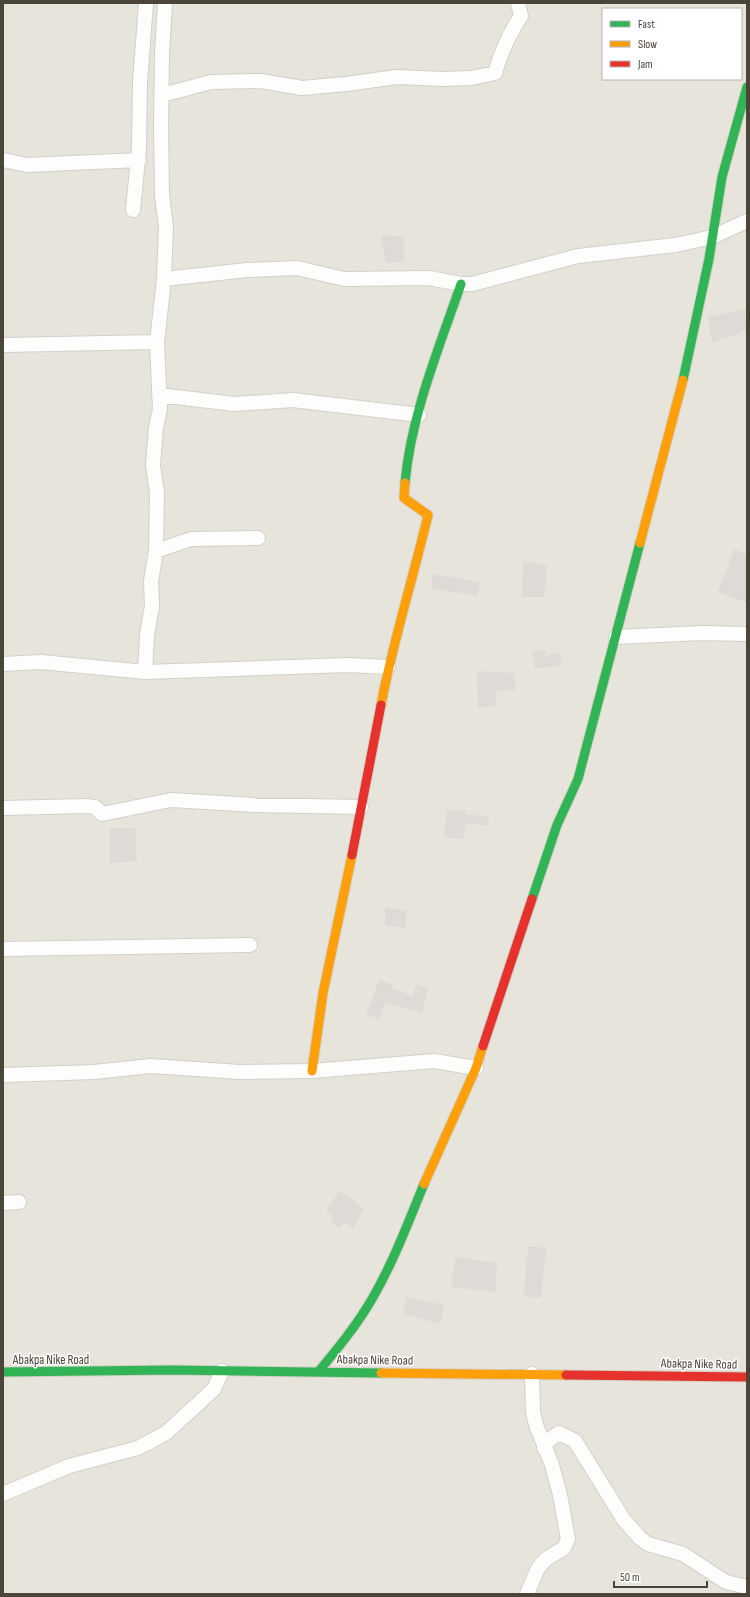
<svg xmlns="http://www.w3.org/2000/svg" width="750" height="1597" viewBox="0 0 750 1597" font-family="'Sofia Sans Condensed',sans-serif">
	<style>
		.residential { fill: #e7e4dc; fill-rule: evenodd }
		.building { fill: #dedbd6 }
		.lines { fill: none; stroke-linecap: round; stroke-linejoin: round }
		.street-casing { stroke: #d2d0cb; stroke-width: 16 }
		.fast-casing { stroke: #d3cfc5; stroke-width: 11 }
		.slow-casing { stroke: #d3cfc5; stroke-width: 11 }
		.jam-casing { stroke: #d3cfc5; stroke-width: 11 }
		.street { stroke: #fdfdfc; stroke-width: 14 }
		.fast { stroke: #30b455; stroke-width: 9 }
		.slow { stroke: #ff9f0a; stroke-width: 9 }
		.jam { stroke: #e5322d; stroke-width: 9 }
		.labels { text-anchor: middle; stroke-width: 3; stroke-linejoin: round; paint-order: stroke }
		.street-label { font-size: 13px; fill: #4b4439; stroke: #fff }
	</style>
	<rect width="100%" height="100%" fill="#f4f2ee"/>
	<path class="residential" d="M3 3H747V1594H3ZM603 9H741V79H603Z"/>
	<path class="building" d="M381 235 403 236 405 261 386 263Z
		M745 309 747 330 712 343 708 317Z
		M734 549 747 554V603L718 592Z
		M523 561 547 565 544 597H522Z
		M433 574 480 582 477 596 431 588Z
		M545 650V656L560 652 562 665 535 669 532 652Z
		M477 671 515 673V691L495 690 497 705 478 708Z
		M447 810H466L465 814 489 817 488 826 466 823 464 839 444 837Z
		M110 828H135L137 861 110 863Z
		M385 907 407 911 405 928 385 925Z
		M379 980 392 984 391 987 412 996 417 984 428 989 422 1013 385 1002 379 1019 366 1015Z
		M340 1190 364 1209 353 1228 346 1222 339 1228 330 1222 333 1217 326 1211Z
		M528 1246 546 1248 541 1298 524 1296Z
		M455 1257 497 1263 495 1292 451 1287Z
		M407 1297 444 1305 440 1324 403 1314Z"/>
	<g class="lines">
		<defs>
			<path id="street" d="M162 95 211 82 261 81 302 88 346 84 397 77 442 79 471 78 495 73C501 52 509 34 521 16L518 3
				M3 160 27 165 139 160
				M133 210 139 148 140 82 146 3
				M164 279 247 270 297 268 344 279 429 278 461 284H472L578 256 676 245 712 237 747 221
				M3 345 157 342
				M159 395 234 404 293 400 419 415
				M156 551 191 539 258 538
				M616 637 702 633 747 634
				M3 664 41 662 145 672 347 665 388 667
				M145 672 147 635 152 606 151 581 156 551 157 493 153 465 156 428 160 409 157 342 164 279 166 227 162 195 161 125 162 54 165 3
				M3 808 87 806 95 807 102 814 171 800 255 805 361 807
				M3 949 250 945
				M3 1075 94 1072 151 1066 240 1072 312 1071 434 1061 476 1068
				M3 1203 19 1202
				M544 1448 549 1440 559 1433 575 1441 624 1520 640 1538 648 1544 683 1554 726 1582 747 1587
				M3 1494 69 1466 138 1448 166 1433 214 1389 222 1371
				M527 1594 538 1568 546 1559 564 1548 568 1539 560 1495 552 1465 536 1425 533 1412 532 1374"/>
			<path id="fast" d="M683 380 709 259 722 177 747 87
				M405 483C411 415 439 348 461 284
				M532 899 557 825 578 779 640 543
				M319 1371C338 1348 357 1325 372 1299 393 1263 408 1223 424 1184
				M3 1372 173 1370 381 1373"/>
			<path id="slow" d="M640 543 683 380
				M381 705C393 641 413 579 428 515L404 498 405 483
				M312 1071 323 993 352 855
				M424 1184 476 1068 483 1046
				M381 1373 566 1375"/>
			<path id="jam" d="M352 855 381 705
				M483 1046 532 899
				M566 1375 747 1377"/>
		</defs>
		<use href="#street" class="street-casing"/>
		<use href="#fast" class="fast-casing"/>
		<use href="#slow" class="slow-casing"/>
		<use href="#jam" class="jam-casing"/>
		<use href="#street" class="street"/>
		<use href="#fast" class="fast"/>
		<use href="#slow" class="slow"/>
		<use href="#jam" class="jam"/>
	</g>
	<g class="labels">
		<g class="street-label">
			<text x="51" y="1364">Abakpa Nike Road</text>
			<text transform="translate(375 1359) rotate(1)" y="5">Abakpa Nike Road</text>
			<text transform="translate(699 1363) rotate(1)" y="5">Abakpa Nike Road</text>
		</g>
	</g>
	<rect width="750" height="1597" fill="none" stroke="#4b4439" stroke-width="8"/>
	<rect x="602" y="8" width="140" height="72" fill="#ffffff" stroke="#b7b4b0"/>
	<rect x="610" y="21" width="20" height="6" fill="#30b455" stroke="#b7b4b0"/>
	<text x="638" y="28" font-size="12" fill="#4b4439">Fast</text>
	<rect x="610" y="41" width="20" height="6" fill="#ff9f0a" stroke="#b7b4b0"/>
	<text x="638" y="48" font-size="12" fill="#4b4439">Slow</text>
	<rect x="610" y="61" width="20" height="6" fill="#e5322d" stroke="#b7b4b0"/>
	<text x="638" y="68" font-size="12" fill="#4b4439">Jam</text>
	<path d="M614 1581v6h93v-6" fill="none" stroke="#4b4439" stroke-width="2"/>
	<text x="620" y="1581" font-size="12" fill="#4b4439" stroke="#ffffff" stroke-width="3" paint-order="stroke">50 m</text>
</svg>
